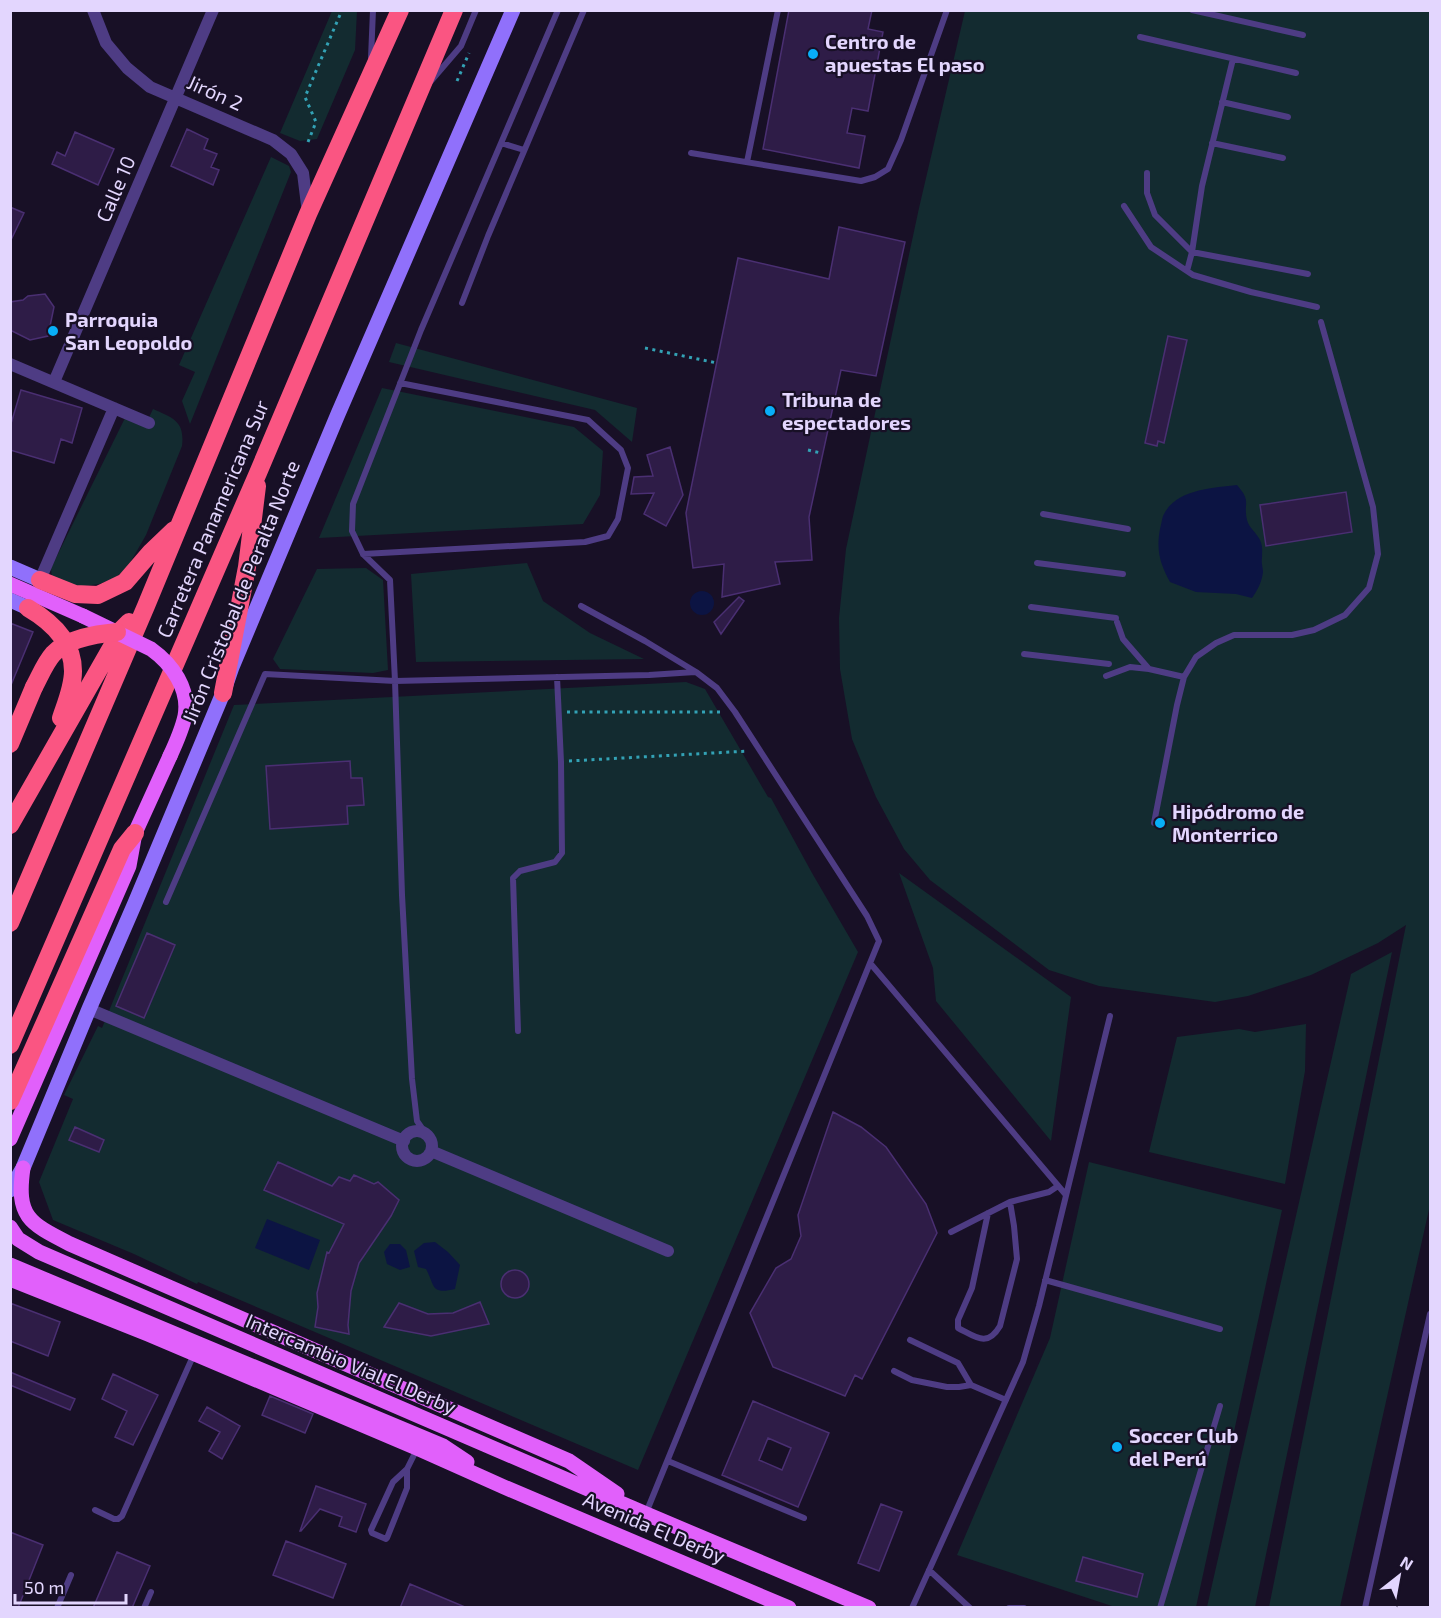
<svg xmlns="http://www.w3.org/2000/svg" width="1441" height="1618" viewBox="0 0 1441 1618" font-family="'Exo 2',sans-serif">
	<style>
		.green { fill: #132b30 }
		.water { fill: #0c1443 }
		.building { fill: #2e1c47; stroke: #4a2f72; stroke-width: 1.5; fill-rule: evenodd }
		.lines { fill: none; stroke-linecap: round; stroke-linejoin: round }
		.path { stroke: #33a2b5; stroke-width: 3; stroke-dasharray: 3 4.5; stroke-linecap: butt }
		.lane { stroke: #4e3c84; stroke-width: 6 }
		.street { stroke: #4e3c84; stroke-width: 12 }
		.secondary { stroke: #9070fb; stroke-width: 15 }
		.primary { stroke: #e160fb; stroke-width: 15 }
		.highway { stroke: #fa5582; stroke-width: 18 }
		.primary-bridge { stroke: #e160fb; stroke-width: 15 }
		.highway-bridge { stroke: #fa5582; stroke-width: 18 }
		.poi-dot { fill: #08aef8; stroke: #181026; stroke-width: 2 }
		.labels { text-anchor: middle; stroke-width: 4.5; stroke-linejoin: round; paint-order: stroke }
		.poi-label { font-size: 20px; font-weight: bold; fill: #e3d6fe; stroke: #181026; text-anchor: start }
		.street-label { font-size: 20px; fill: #e3d6fe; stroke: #181026 }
	</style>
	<rect width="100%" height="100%" fill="#181026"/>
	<path class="green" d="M332 11H357L355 50 317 139 300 141 280 133Z
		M965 11H1430V1205L1340 1607H1269L1406 925 1378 943 1311 975 1248 996 1215 1002 1099 986 1049 970 930 880 904 849 876 797 852 739 840 669 839 618 846 549 919 208Z
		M271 157 289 166 291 172 190 424 182 401 195 372 179 365Z
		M396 343 637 408 632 442 595 410 389 362Z
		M382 388 574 427 603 451 600 495 583 524 319 538Z
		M153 409C173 418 185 421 182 446L146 535 127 568 115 578 99 584 78 587 52 579 51 568 125 418 145 426Z
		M527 563 543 601 590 633 644 659 416 662 411 574Z
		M366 568 383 580 388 670 373 673 280 669 273 659 317 569Z
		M686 682 705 689 768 797 771 798 812 873 858 952 638 1470 198 1282 197 1284 134 1254 53 1220 39 1182 73 1099 64 1095 98 1026 102 1028 234 705Z
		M899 873 1071 997 1051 1141 936 1001 933 968Z
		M1392 952 1255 1607H1207L1351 974Z
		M1306 1024 1305 1071 1285 1184 1149 1152 1177 1037 1239 1029 1255 1032Z
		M1089 1162 1282 1210 1196 1607H1115L957 1555 1050 1338Z"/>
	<path class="water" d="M1237 485C1252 502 1243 502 1247 520 1249 528 1256 532 1260 540 1263 546 1262 551 1262 558 1261 563 1263 568 1263 572 1262 582 1257 591 1252 598L1236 594 1196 592 1170 582C1160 564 1156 550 1160 529 1161 525 1162 519 1163 516 1175 489 1213 488 1237 485Z
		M690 603a12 12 0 1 1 24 0a12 12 0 1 1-24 0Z
		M267 1219 320 1240 309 1270 255 1248Z
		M435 1242 448 1252 460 1265 455 1289C430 1295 435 1285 426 1269L418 1267 414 1251 424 1243Z
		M390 1244H400L406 1250 410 1267 400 1270 387 1264 384 1252Z"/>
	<path class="building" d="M789 10H872L868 29 883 32 868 111 852 108 847 133 865 136 859 168 763 149Z
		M187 129 208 139 204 149 217 154 211 167 219 170 213 185 171 166Z
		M75 132 114 149 98 185 52 164 57 152 65 156Z
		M10 207 24 213 10 242Z
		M839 227 905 242 876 376 841 370 809 517 812 560 775 562 780 584 722 597 724 564 693 568 686 513 738 258 829 279Z
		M45 294 54 307 48 336 30 340 10 330V302L23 300 28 296Z
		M1168 336 1187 340 1164 443 1158 441 1157 446 1145 443Z
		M21 390 82 408 72 443 61 439 54 463 10 450V427Z
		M670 447 683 495 666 526 644 514 654 493 631 494 634 477 653 476 647 455Z
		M1346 492 1352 532 1266 546 1260 505Z
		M739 597 744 601 721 634 714 622Z
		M10 623 33 632 11 685H10Z
		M350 761 351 778H362L364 805 347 806 348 824 270 829 266 766Z
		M147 933 175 945 144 1018 116 1006Z
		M833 1112 861 1127 886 1147 926 1204 937 1233 862 1379 855 1375 845 1396 773 1367 750 1313 776 1268 791 1259 801 1236 798 1215Z
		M75 1127 104 1140 99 1152 69 1140Z
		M278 1162 332 1186 339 1177 350 1181 354 1175 374 1184 378 1182 399 1200 391 1216 359 1263 351 1291 348 1325 349 1334 315 1327 318 1307 317 1293 327 1252 329 1253 344 1224 264 1190Z
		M501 1284a14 14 0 1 1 28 0a14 14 0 1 1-28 0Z
		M480 1302 489 1324 431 1336 384 1327 399 1303 428 1314 453 1313Z
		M10 1303 60 1322 48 1356 10 1341Z
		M10 1372 75 1399 70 1410 10 1385Z
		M113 1374 158 1395 133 1445 115 1437 127 1411 102 1399Z
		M270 1396 313 1414 305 1433 262 1415Z
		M753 1401 829 1433 798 1507 722 1475ZM768 1438 791 1448 782 1470 759 1460Z
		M207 1407 240 1426 222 1459 209 1451 220 1432 199 1421Z
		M316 1486 366 1504 356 1532 339 1526 342 1517 320 1509 301 1531H300Z
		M881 1504 902 1512 879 1571 858 1563Z
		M10 1532 43 1545 18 1608H10Z
		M286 1541 346 1564 333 1598 273 1575Z
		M117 1552 150 1566 132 1608H93Z
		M1083 1557 1143 1574 1137 1597 1076 1581Z
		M410 1584 465 1607V1608H400Z"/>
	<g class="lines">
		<path class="path" d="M457 81 469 53
			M308 142 316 122 305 97 342 10
			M645 348 717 363
			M808 450 821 453
			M567 712H722
			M569 761 748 751"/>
		<path class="lane" d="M1192 10 1303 35
			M1140 37 1296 73
			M371 58 373 10
			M431 81 461 46 476 10
			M1222 102 1288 117
			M501 143 524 150
			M1212 143 1283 158
			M691 153 861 181 875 177 888 169 901 140 947 10
			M747 162 778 10
			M1147 173V193L1155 215 1192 252 1308 274
			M1124 206 1151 247 1193 275 1251 292 1317 307
			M1187 271 1192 252 1202 186 1233 59
			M462 303 488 236 584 10
			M1043 514 1128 529
			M363 554 585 542 608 536 618 519 628 468 621 450 588 420 400 383
			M1037 563 1123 574
			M581 606 645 641 696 672 717 688 735 712 867 916 879 941 646 1513
			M1031 607 1116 618
			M1117 622 1123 639 1149 669 1184 677
			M1024 654 1109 664
			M1106 676 1130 667 1149 669
			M1154 823 1177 705 1184 677 1196 657 1216 643 1234 635H1292L1314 630 1345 615 1369 588 1378 554 1373 507 1321 322
			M166 902 265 674 395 681 649 675 695 672
			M870 963 1066 1195
			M518 1031 513 878 520 871 555 862 562 853 561 762 557 677
			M426 1134 417 1121 412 1079 402 895 395 681 390 580 363 554 352 531 353 504 421 330 558 10
			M988 1213 972 1288 958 1320V1328C976 1337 987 1348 1000 1326L1017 1259 1014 1226 1010 1202
			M951 1232 1010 1202 1049 1192 1058 1186
			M1045 1280 1220 1329
			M910 1340 958 1363 971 1385
			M894 1371 912 1380 947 1387H959L971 1385 1006 1400
			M668 1461 804 1518
			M407 1469V1488L387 1538 386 1539 372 1533 371 1530 393 1482 407 1469 417 1449
			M95 1510 114 1519H118L122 1516 194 1354
			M929 1570 970 1608
			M57 1608 71 1575
			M144 1608 151 1592
			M912 1608 1023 1362 1039 1306 1110 1016
			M1009 1608H1024
			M1160 1608 1220 1406
			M1365 1608 1430 1314"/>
		<path class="street" d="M93 10 106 43 127 68 150 87 273 140 291 154 303 173 308 213
			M10 364 149 423
			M54 382 213 10
			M40 580 114 408
			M89 1009 404 1141
			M402 1146a15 15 0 1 1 30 0a15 15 0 1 1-30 0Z
			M431 1151 668 1251"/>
		<path class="secondary" d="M10 567 40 580
			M10 600 28 608
			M10 1190 23 1168 89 1009 135 903 223 693 232 667 338 414 513 10"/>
		<path class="primary" d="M10 584 83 616
			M10 1139 129 866 135 833 170 756
			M23 1168C16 1217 29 1223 70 1244L569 1461 617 1494
			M10 1227 18 1239 39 1252 646 1514 869 1608
			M10 1265 443 1446 467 1462
			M10 1279 148 1334 417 1448 504 1487 789 1608"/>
		<path class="highway" d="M40 580 75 594 98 595 125 582 151 552 174 530
			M28 608C52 622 73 642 73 671 73 687 66 703 61 718
			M223 693 247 567 257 486
			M10 744 34 687
			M10 825 122 629 129 622
			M10 923 146 606 308 214 400 10
			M10 1045 258 473 454 10
			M10 1101 122 849 135 833"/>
		<path class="primary-bridge" d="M83 616 151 649C172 664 190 689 185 716 182 730 176 743 170 756"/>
		<path class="highway-bridge" d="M34 687C40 676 45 663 53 654 68 638 96 634 117 632"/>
	</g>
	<g class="poi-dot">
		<circle cx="813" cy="54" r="6"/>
		<circle cx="53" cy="331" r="6"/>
		<circle cx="770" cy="411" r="6"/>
		<circle cx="1160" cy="823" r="6"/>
		<circle cx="1117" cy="1447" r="6"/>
	</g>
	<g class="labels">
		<g class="poi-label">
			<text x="825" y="49">Centro de<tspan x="825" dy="23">apuestas El paso</tspan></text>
			<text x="65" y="327">Parroquia<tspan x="65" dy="23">San Leopoldo</tspan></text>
			<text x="782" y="407">Tribuna de<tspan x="782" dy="23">espectadores</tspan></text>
			<text x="1172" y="819">Hipódromo de<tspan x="1172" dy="23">Monterrico</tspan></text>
			<text x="1129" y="1443">Soccer Club<tspan x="1129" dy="23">del Perú</tspan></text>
		</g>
		<g class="street-label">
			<text transform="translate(215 93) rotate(24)" y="7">Jirón 2</text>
			<text transform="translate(116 189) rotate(-67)" y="7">Calle 10</text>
			<text transform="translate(213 519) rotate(-67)" y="7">Carretera Panamericana Sur</text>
			<text transform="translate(241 592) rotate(-68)" y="7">Jirón Cristobal de Peralta Norte</text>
			<text transform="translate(351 1364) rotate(23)" y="7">Intercambio Vial El Derby</text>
			<text transform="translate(654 1528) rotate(23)" y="7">Avenida El Derby</text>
		</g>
	</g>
	<rect width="1441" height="1618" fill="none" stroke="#e3d6fe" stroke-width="24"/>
	<g transform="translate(1399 1576) rotate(31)" stroke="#181026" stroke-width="4.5" paint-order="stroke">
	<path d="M0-4.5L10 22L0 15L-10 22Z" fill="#e3d6fe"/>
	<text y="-9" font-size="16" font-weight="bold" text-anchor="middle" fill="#e3d6fe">N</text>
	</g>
	<path d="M15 1594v9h111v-9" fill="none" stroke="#e3d6fe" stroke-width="3"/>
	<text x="24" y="1594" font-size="18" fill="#e3d6fe" stroke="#181026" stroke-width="4.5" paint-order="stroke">50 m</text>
</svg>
